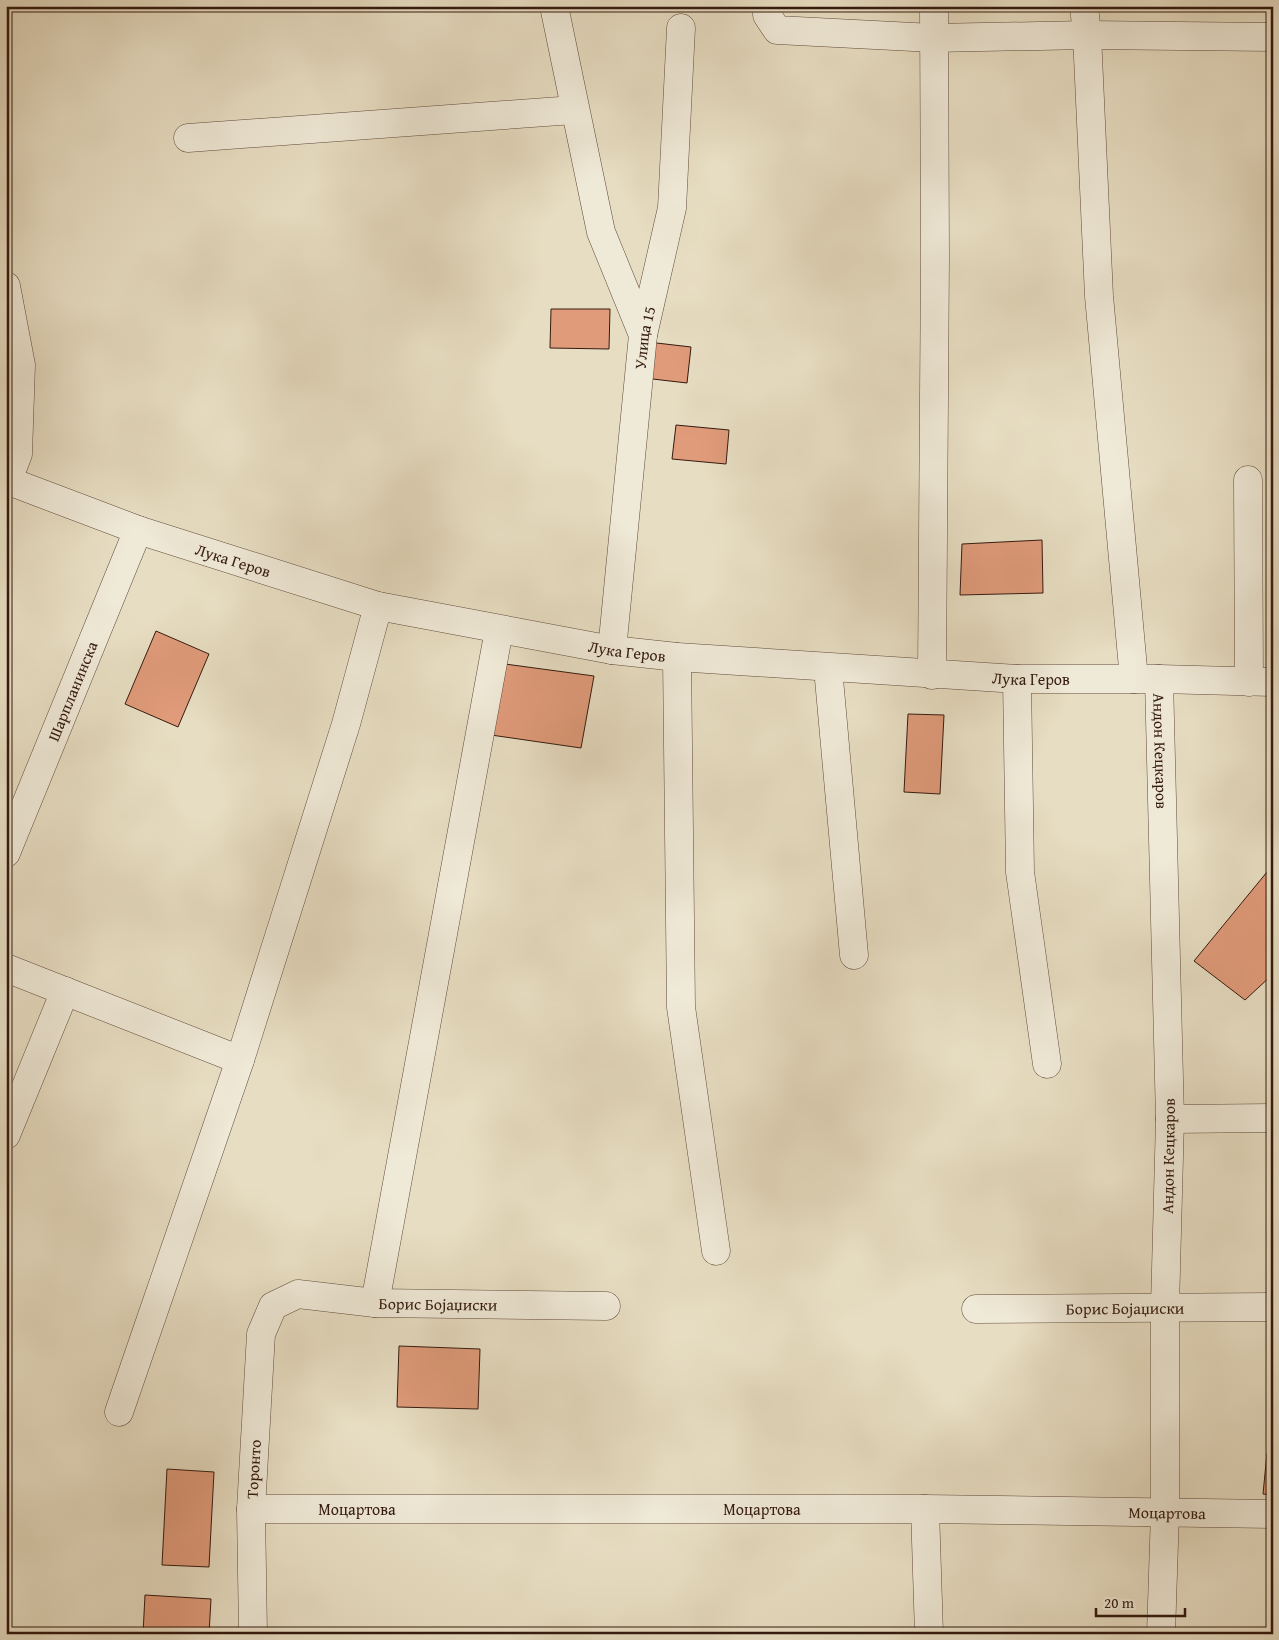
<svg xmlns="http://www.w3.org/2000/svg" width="1279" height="1640" viewBox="0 0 1279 1640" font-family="'Gentium Book Plus',serif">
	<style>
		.building { fill: #e09b7a; stroke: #341a0f }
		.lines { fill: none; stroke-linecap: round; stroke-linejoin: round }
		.minor-casing { stroke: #614b3c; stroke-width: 29 }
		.minor { stroke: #efe9d7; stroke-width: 28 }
		.labels { text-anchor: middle; stroke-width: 4.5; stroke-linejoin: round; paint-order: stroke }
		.street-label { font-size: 16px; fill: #341a0f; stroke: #efe9d7 }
	</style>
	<rect width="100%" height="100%" fill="#e7ddc2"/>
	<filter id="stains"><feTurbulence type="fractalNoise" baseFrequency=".004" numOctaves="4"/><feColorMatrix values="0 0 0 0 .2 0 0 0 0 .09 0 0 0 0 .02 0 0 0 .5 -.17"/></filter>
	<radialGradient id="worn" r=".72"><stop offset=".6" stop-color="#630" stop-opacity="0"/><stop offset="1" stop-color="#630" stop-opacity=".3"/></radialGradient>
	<path class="building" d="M551 309H610L609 349 550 348Z
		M648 342 691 347 687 383 644 378Z
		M676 425 729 430 726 464 672 459Z
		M1042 540 1043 593 960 595 962 544Z
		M156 631 209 654 178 727 125 704Z
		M505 664 594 676 581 748 491 735Z
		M908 714 944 715 940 794 904 792Z
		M1267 872 1273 876V974L1245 1000 1194 961Z
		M399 1346 480 1349 478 1409 397 1407Z
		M1267 1453H1273V1495L1263 1494Z
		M167 1469 214 1472 209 1567 162 1565Z
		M145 1595 211 1599 209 1634H143Z"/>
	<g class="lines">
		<defs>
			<g id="minor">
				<path d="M554 6 601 232 643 335"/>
				<path d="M767 6V15L777 30 933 38 1087 35 1273 37"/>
				<path d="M1084 6 1087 35 1099 296 1134 679"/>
				<path d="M188 138 574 110"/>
				<path d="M6 286 21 365 18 454 8 480"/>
				<path id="s1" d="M6 480 138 530 378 606 612 650 677 657 1017 679H1159L1273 682"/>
				<path d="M1248 480 1249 682"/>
				<path id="s2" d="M612 650 643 335 672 208 681 28"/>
				<path d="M677 657 681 1007 716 1251"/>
				<path d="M828 668 854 955"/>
				<path d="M932 675 935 258 934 6"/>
				<path d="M1017 679 1020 872 1047 1064"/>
				<path id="s3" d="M1159 679 1170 1119 1165 1307V1513L1161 1634"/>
				<path id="s4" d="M6 853 138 530"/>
				<path d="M6 968 240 1060 119 1412"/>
				<path d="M240 1060 346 724 378 606"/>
				<path d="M1170 1119 1273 1118"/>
				<path d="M6 1135 65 991"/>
				<path d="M375 1303 499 630"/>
				<path id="s5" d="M976 1309 1273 1307"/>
				<path id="s6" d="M251 1509H925L1273 1514"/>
				<path d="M925 1509 929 1634"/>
				<path id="s7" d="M253 1634 251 1509 261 1334 273 1306 298 1294 375 1303 606 1306"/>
			</g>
		</defs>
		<use href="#minor" class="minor-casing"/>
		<use href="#minor" class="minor"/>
	</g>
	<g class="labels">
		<g class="street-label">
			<text dy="6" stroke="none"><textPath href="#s2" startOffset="314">Улица 15</textPath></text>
			<text dy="6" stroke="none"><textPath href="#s1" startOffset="241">Лука Геров</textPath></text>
			<text dy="6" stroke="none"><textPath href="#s1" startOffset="646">Лука Геров</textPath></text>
			<text dy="6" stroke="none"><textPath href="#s1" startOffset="1051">Лука Геров</textPath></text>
			<text dy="6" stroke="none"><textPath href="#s4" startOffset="175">Шарпланинска</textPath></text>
			<text dy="6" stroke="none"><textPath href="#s3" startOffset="72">Андон Кецкаров</textPath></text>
			<text transform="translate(1168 1156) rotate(-89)" y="6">Андон Кецкаров</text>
			<text dy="6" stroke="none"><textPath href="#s7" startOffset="499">Борис Бојаџиски</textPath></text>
			<text dy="6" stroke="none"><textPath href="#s5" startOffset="149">Борис Бојаџиски</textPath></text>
			<text dy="6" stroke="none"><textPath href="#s7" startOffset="165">Торонто</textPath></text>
			<text dy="6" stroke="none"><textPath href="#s6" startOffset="106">Моцартова</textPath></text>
			<text dy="6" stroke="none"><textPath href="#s6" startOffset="511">Моцартова</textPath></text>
			<text dy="6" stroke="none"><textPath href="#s6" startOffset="916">Моцартова</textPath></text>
		</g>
	</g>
	<rect width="1279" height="1640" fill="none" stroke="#e7ddc2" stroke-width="25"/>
	<rect x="8" y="8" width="1264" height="1625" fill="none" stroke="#341a0f" stroke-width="2.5"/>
	<rect x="12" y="12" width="1254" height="1615" fill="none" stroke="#341a0f"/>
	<path d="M1096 1608v8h89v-8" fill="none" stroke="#341a0f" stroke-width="2.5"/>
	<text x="1104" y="1608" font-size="15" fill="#341a0f" stroke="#efe9d7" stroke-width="4" paint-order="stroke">20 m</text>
	<rect width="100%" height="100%" filter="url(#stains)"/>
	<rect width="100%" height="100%" fill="url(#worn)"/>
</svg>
